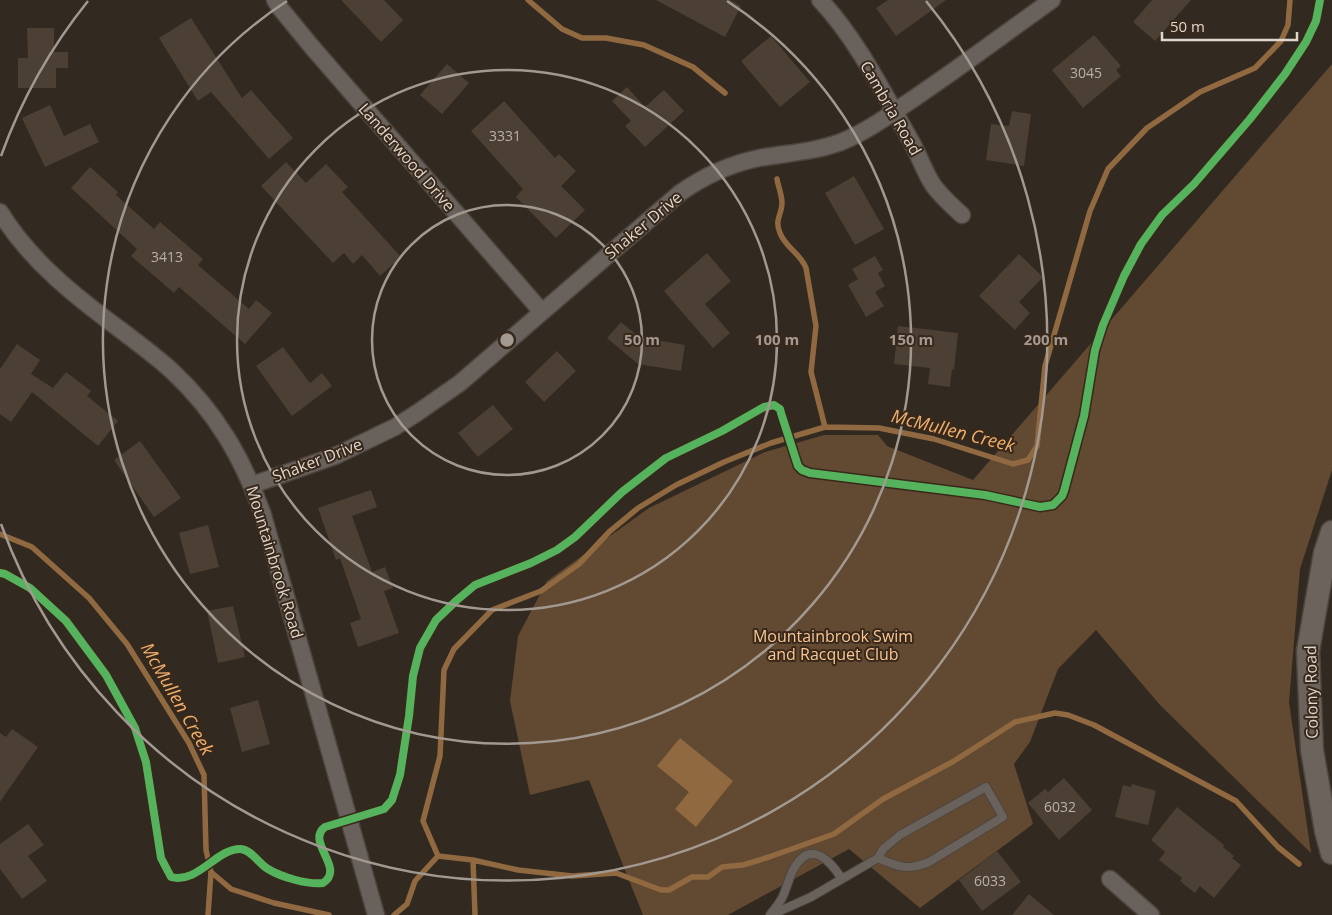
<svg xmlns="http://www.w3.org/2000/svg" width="1332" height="915" viewBox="0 0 1332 915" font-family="'Open Sans',sans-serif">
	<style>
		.green { fill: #624931 }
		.water { fill: #916941 }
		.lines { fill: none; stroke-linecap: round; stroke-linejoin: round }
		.stream { stroke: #916941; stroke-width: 5.5 }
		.building { fill: #4c4034 }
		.service-casing { stroke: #4c453e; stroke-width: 10 }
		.minor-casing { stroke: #4c453e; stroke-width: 19 }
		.secondary-casing { stroke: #4c453e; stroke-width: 25 }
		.service { stroke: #69625c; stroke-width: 8 }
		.minor { stroke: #69625c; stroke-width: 16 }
		.secondary { stroke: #6c645c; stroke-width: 22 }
		.cycleway-casing { stroke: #38291b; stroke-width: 11 }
		.cycleway { stroke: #56b35d; stroke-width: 8 }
		.ring { fill: none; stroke: #a29991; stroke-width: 2.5 }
		.labels { text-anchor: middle; stroke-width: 4; stroke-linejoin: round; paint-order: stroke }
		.number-label { font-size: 14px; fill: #bab0a7 }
		.street-label { font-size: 16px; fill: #dfd6cd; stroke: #38291b }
		.park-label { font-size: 16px; fill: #fac694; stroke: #38291b }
		.water-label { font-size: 18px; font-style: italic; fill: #efaf6f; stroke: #38291b }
		.centre { fill: #a29991; stroke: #38291b; stroke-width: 2.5 }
		.ring-label { font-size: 15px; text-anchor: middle; font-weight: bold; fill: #a29991; stroke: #38291b; stroke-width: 4; stroke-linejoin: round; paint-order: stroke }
	</style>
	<rect width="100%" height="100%" fill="#322921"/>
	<path class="green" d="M1332 64V470L1300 569 1289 702 1311 853 1160 705 1096 630 1058 669 1030 742 1014 764 1033 824 920 908 849 849 728 915H643L589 780 530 795 510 701 518 636 547 581 649 508 765 452 824 435H878L887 446 973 480Z"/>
	<path class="water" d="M680 738 733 781 696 827 675 809 689 792 657 766Z"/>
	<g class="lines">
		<path class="stream" d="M528 0 562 29 582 38H606L644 45 693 67 725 93
			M777 179C778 186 782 195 782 203 782 215 774 219 780 233 785 247 801 254 806 268L816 326 811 372 825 427
			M0 534 32 547 89 598 127 644 189 743 204 775 206 850 211 872 208 915
			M438 856 423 821 440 756 444 670 454 649 492 610 541 591 579 564 610 531 638 508 676 485 724 462 771 443 825 427 879 428 934 439 1013 464 1028 460 1037 446 1045 366 1090 211 1108 169 1147 128 1200 92 1255 68 1281 41 1288 25 1290 0
			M438 856 473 860 518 870 572 876 616 873 661 890H669L692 877H708L722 867 743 865 769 857 834 834 883 799 954 761 1015 722 1055 713 1068 715 1094 725 1236 801 1278 847 1299 864
			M473 860 475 915
			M211 872 231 889 274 903 329 915
			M394 915 407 904 415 881 438 856"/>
	</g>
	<path class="building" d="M341 0H384L403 20 381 42Z
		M656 0H730L741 6 725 37Z
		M888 0H946L896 36 876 8Z
		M1152 0H1191L1155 41 1133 22Z
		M191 18 242 98 251 90 293 138 269 159 211 92 198 101 159 38Z
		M27 28H54V52H68V68H56V88H18V58H28Z
		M1094 35 1121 66 1116 70 1121 76 1083 108 1052 70Z
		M771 36 810 82 780 107 741 61Z
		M447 64 469 83 442 114 420 95Z
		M627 87 645 107 664 90 684 111 645 147 625 126 631 121 612 101Z
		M504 101 555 158 559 154 576 171 561 186 585 210 556 238 516 197 523 189 471 131Z
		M50 105 64 136 90 124 99 142 45 167 22 118Z
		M1012 111 1031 114 1024 166 986 160 991 124 1009 126Z
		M286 162 306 183 326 164 348 187 342 192 401 257 380 276 362 255 353 264 344 253 333 263 261 186Z
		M90 167 118 192 116 195 154 229 160 222 203 259 198 265 249 309 256 300 272 313 245 344 179 287 174 293 131 256 137 249 71 188Z
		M854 176 884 229 855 245 825 193Z
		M707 253 731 281 705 304 730 333 713 348 664 291Z
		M1019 254 1043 277 1019 302 1030 313 1015 330 979 296Z
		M875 256 883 270 878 273 885 286 875 292 884 306 866 317 848 285 858 279 852 269Z
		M621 322 639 337 685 345 681 371 638 364 607 338Z
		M898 326 958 333 954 370 952 369 950 387 928 384 930 368 894 364Z
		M17 344 40 360 31 374 53 388 66 372 91 391 87 396 118 421 98 446 32 392 11 422 0 414V369Z
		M283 347 310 383 322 373 332 386 292 416 256 366Z
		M557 351 576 371 544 402 525 382Z
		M493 405 513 429 478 457 458 433Z
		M140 441 181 498 154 517 114 460Z
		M371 490 377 507 352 516 372 572 385 567 393 588 384 591 399 633 358 647 350 623 361 619 340 558 336 560 318 508Z
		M208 525 219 567 190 574 179 533Z
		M233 606 245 657 218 663 207 611Z
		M258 700 270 744 242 752 230 708Z
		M12 729 38 747 0 802V733L6 737Z
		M1064 778 1092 810 1059 840 1028 803 1045 789 1048 792Z
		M1132 784 1156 791 1148 825 1115 817 1123 785 1131 787Z
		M1177 807 1224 845 1223 847 1234 856 1232 858 1241 865 1214 898 1200 886 1195 893 1180 881 1182 878 1159 860 1165 852 1151 840Z
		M28 824 44 845 28 856 47 881 22 899 0 869V844Z
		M997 851 1021 882 982 911 959 880Z
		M1029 894 1054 915H1012Z"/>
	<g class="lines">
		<defs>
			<path id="service" d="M770 915C774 909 780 903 783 896 787 887 789 878 793 870 810 839 829 859 842 879
				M771 915 811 897 878 858 883 849 900 835 986 787 1003 817 929 862C908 871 898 867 878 858"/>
			<path id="minor" d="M275 0 280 8 312 47 542 312
				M820 0C857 39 884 94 911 141 919 155 924 171 933 185 941 196 952 206 962 215
				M0 212C30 261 76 297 122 331 139 344 157 357 172 371 217 413 243 459 263 515L376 915
				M252 485 335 456 395 427 417 413 460 383 680 193C704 176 730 164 759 158 787 153 814 152 841 142 868 131 892 113 916 97 962 66 1007 32 1052 0
				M1110 879 1151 915"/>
			<path id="secondary" d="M1332 532 1325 553 1308 651 1312 750 1326 831 1332 853"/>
		</defs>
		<use href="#service" class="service-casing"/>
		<use href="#minor" class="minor-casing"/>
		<use href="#secondary" class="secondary-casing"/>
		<use href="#service" class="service"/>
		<use href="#minor" class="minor"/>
		<use href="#secondary" class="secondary"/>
		<defs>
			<path id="cycleway" d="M0 573 5 574 30 588 66 621 106 675 135 728 146 762 161 858 171 877C198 884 216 849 240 849 251 849 259 864 268 869 281 877 308 885 323 883 346 868 305 842 325 827L384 809 392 800 400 775 409 716 413 676 420 648 436 620 457 600 475 585 531 563 557 550 575 537 622 492 666 458 722 431 764 407 774 405 780 409 781 413 798 466 802 470 810 473 985 495 1040 507 1053 505 1062 496 1064 491 1084 416 1095 350 1103 325 1124 276 1141 244 1162 215 1194 184 1250 119 1285 74 1306 42 1316 21 1320 0"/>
		</defs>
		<use href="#cycleway" class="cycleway-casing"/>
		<use href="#cycleway" class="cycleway"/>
	</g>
	<g class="ring">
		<circle cx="507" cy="340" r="135"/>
		<circle cx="507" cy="340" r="270"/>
		<path d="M727 1A404 404 0 1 1 287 1"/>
		<path d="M1 156A539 539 0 0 1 88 1M926 1A539 539 0 1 1 1 524"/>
	</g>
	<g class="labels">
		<g class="number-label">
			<text x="1086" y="78">3045</text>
			<text x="505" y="141">3331</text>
			<text x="167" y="262">3413</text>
			<text x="1060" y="812">6032</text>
			<text x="990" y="886">6033</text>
		</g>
		<g class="street-label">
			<text transform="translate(891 108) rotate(60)" y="6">Cambria Road</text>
			<text transform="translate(407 157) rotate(49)" y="6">Landerwood Drive</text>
			<text transform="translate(643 225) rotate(-40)" y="6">Shaker Drive</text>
			<text transform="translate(317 460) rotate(-21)" y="6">Shaker Drive</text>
			<text transform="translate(275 562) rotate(73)" y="6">Mountainbrook Road</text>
			<text transform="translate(1311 692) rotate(-91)" y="6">Colony Road</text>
		</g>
		<g class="park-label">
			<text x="833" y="642">Mountainbrook Swim<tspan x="833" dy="18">and Racquet Club</tspan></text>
		</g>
		<g class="water-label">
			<text transform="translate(953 431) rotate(14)" y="6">McMullen Creek</text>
			<text transform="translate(177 699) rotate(60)" y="6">McMullen Creek</text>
		</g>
	</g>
	<circle cx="507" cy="340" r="8" class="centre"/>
	<g class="ring-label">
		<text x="642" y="345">50 m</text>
		<text x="777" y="345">100 m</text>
		<text x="911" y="345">150 m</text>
		<text x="1046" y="345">200 m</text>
	</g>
	<path d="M1162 32v8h135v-8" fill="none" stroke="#dfd6cd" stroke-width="2.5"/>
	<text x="1170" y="32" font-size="15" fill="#dfd6cd" stroke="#38291b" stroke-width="4" paint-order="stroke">50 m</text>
</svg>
